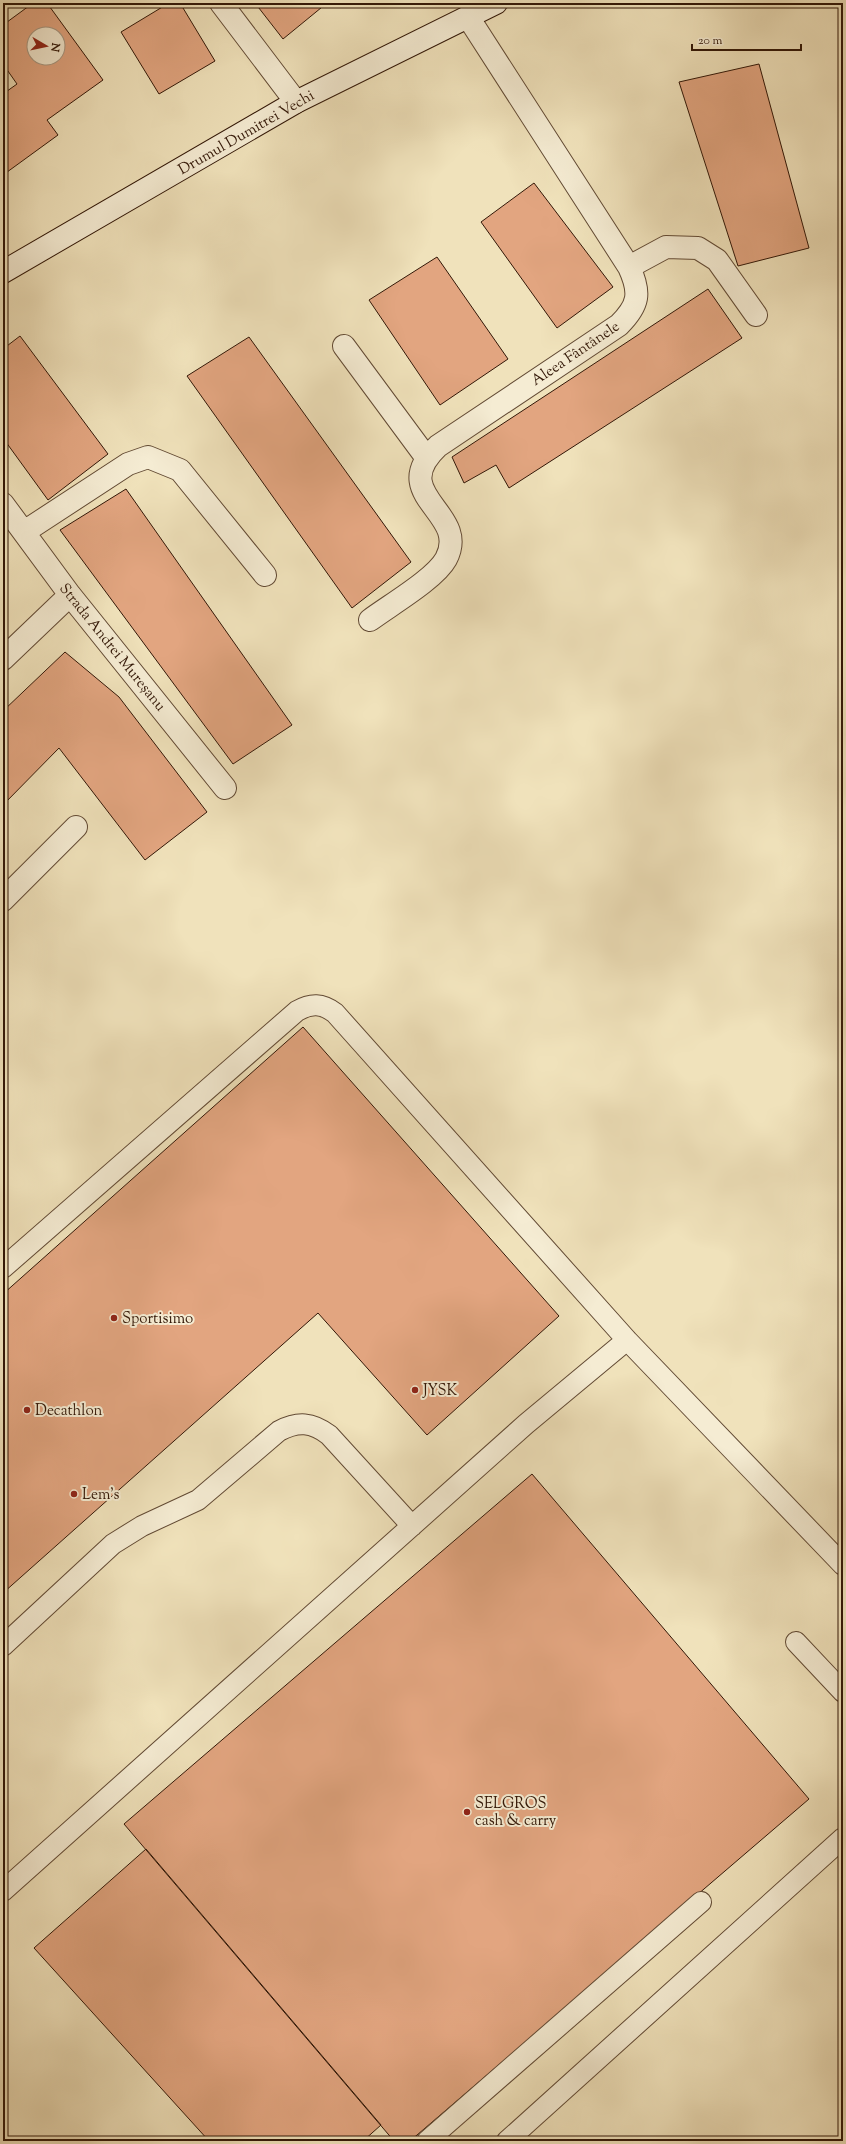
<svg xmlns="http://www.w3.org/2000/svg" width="846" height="2144" viewBox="0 0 846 2144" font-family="'Sorts Mill Goudy',serif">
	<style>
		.building { fill: #e2a580; stroke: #321707; fill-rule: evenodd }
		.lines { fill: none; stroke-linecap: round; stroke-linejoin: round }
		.lane-casing { stroke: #624a34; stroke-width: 22 }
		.street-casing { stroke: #624a34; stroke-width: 24 }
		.secondary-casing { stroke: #321707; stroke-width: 24 }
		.lane { stroke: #f5ecd3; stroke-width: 20 }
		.street { stroke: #f5ecd3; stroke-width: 22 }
		.secondary { stroke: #f5ecd3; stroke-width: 22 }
		.poi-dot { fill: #8f2418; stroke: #f5ecd3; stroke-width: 1.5 }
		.labels { text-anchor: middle; stroke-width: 4; stroke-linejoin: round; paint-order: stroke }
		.street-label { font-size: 15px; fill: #321707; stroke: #f5ecd3 }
		.poi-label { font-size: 15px; fill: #321707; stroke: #f5ecd3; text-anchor: start }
	</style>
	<rect width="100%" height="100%" fill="#f0e2bb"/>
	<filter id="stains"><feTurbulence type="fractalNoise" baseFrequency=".005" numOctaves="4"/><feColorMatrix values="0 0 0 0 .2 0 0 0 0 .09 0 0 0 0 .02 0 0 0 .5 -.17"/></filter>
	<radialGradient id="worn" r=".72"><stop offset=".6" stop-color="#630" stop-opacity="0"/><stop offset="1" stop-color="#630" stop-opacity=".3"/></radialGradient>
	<path class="building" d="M33 3H47L103 80 47 120 58 135 3 175V94L17 84 3 64V25ZM34 34H58V58H34Z
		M169 3H180L215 61 159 94 121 32Z
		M255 3H327L283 39Z
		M759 64 809 248 738 266 679 82Z
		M534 183 613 287 557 328 481 222Z
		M437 257 508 359 440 405 369 300Z
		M708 289 742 338 509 488 496 465 464 483 452 457Z
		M20 336 108 454 48 500 3 438V349Z
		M249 337 411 562 352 608 187 376Z
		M126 489 292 725 233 764 60 530Z
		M65 652 119 697 207 812 145 860 59 748 3 805V711Z
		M303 1027 559 1316 427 1435 318 1313 3 1593V1294Z
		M532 1474 809 1799 410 2141H394L124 1824Z
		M146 1849 381 2125 363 2141H209L34 1948Z"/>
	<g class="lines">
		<defs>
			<path id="lane" d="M3 1268 297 1011C311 1003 322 1003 335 1013L627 1340 843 1565
				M796 1642 843 1692
				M3 1646 113 1544 142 1526 198 1500 279 1431C298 1421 312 1422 329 1435L412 1526
				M3 1891 526 1424 627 1340
				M427 2141 701 1902
				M507 2141 843 1838"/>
			<path id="street" d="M221 3 296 102
				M629 267 666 247 698 248 717 260 756 315
				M344 346 426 457
				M3 504 70 595 225 788
				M24 532 128 464 148 457 180 470 265 575
				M370 620C390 605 435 579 446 559 471 512 385 496 438 446L619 325C639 305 641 293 629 267L468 17
				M3 659 70 595
				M3 900 76 827"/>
			<path id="secondary" d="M3 272 296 102 496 3"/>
		</defs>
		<use href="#lane" class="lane-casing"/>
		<use href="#street" class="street-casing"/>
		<use href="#secondary" class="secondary-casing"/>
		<use href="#lane" class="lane"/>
		<use href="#street" class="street"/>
		<use href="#secondary" class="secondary"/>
	</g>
	<g class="poi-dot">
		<circle cx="114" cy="1318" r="4"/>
		<circle cx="415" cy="1390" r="4"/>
		<circle cx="27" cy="1410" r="4"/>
		<circle cx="74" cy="1494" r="4"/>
		<circle cx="467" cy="1812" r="4"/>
	</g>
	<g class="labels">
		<g class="street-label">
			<text transform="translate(246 132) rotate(-30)" y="5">Drumul Dumitrei Vechi</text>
			<text transform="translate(575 353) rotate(-34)" y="5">Aleea Fântânele</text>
			<text transform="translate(113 647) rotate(51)" y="5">Strada Andrei Mureșanu</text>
		</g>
		<g class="poi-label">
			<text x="122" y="1323">Sportisimo</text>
			<text x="423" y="1395">JYSK</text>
			<text x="35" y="1415">Decathlon</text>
			<text x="82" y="1499">Lem's</text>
			<text x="475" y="1808">SELGROS<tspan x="475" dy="17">cash &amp; carry</tspan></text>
		</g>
	</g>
	<rect width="846" height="2144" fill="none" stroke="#f0e2bb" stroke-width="16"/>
	<rect x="4" y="4" width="838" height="2136" fill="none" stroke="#321707" stroke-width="2"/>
	<rect x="8" y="8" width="830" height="2128" fill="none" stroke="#321707"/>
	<g transform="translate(46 46) rotate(99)"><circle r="19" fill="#f5ecd3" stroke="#a79781"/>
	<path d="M0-3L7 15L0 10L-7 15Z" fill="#8f2418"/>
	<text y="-6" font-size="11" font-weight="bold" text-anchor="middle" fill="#321707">N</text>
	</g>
	<path d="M692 44v6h109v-6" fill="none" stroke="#321707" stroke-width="2"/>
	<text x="698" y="44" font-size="12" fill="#321707" stroke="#f5ecd3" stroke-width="3" paint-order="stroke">20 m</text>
	<rect width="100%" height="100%" filter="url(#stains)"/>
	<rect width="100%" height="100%" fill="url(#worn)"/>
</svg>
